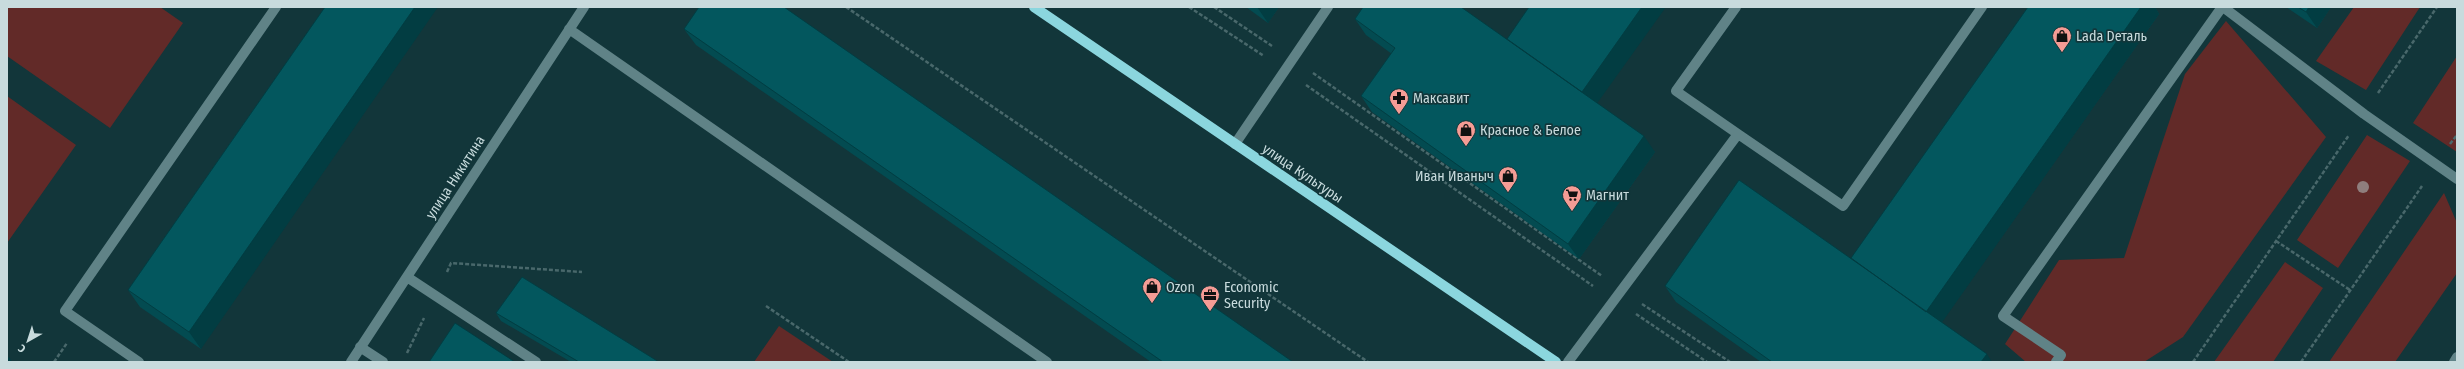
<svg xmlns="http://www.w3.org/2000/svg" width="2464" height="369" viewBox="0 0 2464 369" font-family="'Fira Sans Condensed',sans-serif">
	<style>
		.green { fill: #622a28 }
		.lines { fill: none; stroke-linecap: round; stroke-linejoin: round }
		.path { stroke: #49686b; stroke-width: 2.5; stroke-dasharray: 4 2; stroke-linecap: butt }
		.minor { stroke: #608387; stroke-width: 10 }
		.major { stroke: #8bd6de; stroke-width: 10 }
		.tree { fill: #8f7e7d }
		.wall { fill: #034b51 }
		.shaded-wall { fill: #023d42 }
		.building { fill: #03575e; stroke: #023d42 }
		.labels { text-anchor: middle; stroke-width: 3.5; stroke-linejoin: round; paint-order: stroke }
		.poi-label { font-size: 14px; fill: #c8dbdd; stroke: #12363a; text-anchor: start }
		.street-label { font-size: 14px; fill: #c8dbdd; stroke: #12363a }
	</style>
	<rect width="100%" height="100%" fill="#12363a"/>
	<path class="green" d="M8 7H160L183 23 110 128 7 56Z
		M2354 7H2420L2366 90 2316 61Z
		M2226 21 2326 137 2183 337 2144 362H2026L2005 344 2059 260 2124 258 2185 74Z
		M2457 56V152L2413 123Z
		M7 96 76 145 7 243Z
		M2367 135 2410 161 2338 268 2297 240Z
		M2444 193 2457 223V273L2395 362H2329Z
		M2285 262 2323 288 2273 362H2214Z
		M779 326 833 362H754Z"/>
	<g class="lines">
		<path class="path" d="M846 7 1368 362
			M1189 7 1264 56
			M1214 7 1272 46
			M1313 73 1602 276
			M1306 85 1593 286
			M2378 93 2437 7
			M2450 144 2457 135
			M2276 241 2350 290
			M447 272 451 263 582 272
			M1642 304 1730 362
			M766 306 849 362
			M1636 314 1707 362
			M407 353 424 318
			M54 362 67 343
			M2193 362 2349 135
			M2301 362 2422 186"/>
		<path class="minor" d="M2223 7 2364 114 2457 179
			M569 29 1047 362
			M1738 134 1843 206 1982 7
			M1235 144 1328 7
			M407 277 536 362
			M360 347 383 362
			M139 362 65 311 276 7
			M351 362 584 7
			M1568 362 1738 134 1676 91 1736 7
			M2056 362 2061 355 2003 316 2222 7
			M2454 362 2457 357"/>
		<path class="major" d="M1034 7 1556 362"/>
	</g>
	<circle class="tree" cx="2363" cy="187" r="6"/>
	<path class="wall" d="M325 7 201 349 140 307 128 290Z
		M1246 7H1279L1268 23Z
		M2028 7H2155L2159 14 1941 323 1992 362H1761L1676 302 1665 286 1852 259Z
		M2286 7H2331L2317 28Z
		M1355 19 1507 40 1597 103 1655 152 1579 259 1372 112 1361 96 1392 54 1366 35Z
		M684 29 1293 362H1151L696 45Z
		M496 313 659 362H571L501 321Z"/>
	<path class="shaded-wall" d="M415 7H438L201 349 189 332Z
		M1257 7H1279L1268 23Z
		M1642 7H1666L1593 109 1582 92Z
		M2141 7H2155L2159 14 1938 328 1926 312Z
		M2309 7H2331L2317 28 2306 12Z
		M1644 136 1655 152 1579 259 1568 244Z
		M1987 354 1992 362H1981Z
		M9 357 12 362H7V359Z"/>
	<path class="building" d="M325 7H415L189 332 128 290Z
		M699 7H784L1293 362H1163L684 29Z
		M1363 7H1461L1644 136 1568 244 1361 96 1395 48 1355 19Z
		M1529 7H1642L1582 92 1507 39Z
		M2028 7H2141L1926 312 1851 258Z
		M2298 7H2309L2306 12Z
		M1739 180 1987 354 1981 362H1772L1665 286Z
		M522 277 659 362H579L496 313Z
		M455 323 515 362H429Z"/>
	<defs>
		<symbol id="shop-pin" viewBox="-11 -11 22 30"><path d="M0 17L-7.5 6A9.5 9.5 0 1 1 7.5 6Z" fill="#f59c95" stroke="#12363a"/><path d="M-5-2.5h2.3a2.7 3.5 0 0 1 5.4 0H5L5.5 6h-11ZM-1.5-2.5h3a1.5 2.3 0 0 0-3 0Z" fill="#111"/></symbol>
		<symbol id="pharmacy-pin" viewBox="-11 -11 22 30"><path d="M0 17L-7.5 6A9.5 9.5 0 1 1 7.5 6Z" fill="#f59c95" stroke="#12363a"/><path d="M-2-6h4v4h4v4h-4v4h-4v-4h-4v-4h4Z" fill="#111"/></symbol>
		<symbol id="supermarket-pin" viewBox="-11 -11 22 30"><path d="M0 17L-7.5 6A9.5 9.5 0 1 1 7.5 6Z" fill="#f59c95" stroke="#12363a"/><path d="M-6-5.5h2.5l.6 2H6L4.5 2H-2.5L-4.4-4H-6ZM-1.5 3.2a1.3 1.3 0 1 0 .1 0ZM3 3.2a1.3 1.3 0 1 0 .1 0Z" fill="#111"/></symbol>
		<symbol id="office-pin" viewBox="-11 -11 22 30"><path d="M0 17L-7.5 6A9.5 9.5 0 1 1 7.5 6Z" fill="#f59c95" stroke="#12363a"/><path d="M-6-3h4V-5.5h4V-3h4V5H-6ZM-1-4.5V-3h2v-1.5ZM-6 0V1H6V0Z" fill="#111"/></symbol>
	</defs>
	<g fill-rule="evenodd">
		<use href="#shop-pin" x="2051" y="25" width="22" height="30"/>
		<use href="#pharmacy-pin" x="1388" y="87" width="22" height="30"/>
		<use href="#shop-pin" x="1455" y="119" width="22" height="30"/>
		<use href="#shop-pin" x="1497" y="165" width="22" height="30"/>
		<use href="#supermarket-pin" x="1561" y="184" width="22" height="30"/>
		<use href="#shop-pin" x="1141" y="276" width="22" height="30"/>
		<use href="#office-pin" x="1199" y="284" width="22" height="30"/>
	</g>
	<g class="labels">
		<g class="poi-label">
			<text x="2076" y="41">Lada Dеталь</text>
			<text x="1413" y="103">Максавит</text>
			<text x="1480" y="135">Красное &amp; Белое</text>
			<text x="1494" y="181" text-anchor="end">Иван Иваныч</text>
			<text x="1586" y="200">Магнит</text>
			<text x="1166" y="292">Ozon</text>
			<text x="1224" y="292">Economic<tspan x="1224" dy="16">Security</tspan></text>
		</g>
		<g class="street-label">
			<text transform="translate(1303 173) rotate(34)" y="5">улица Культуры</text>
			<text transform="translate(455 177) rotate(-57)" y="5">улица Никитина</text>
		</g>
	</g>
	<rect width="2464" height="369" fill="none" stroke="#c8dbdd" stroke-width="16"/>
	<g transform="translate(28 341) rotate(219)" stroke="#12363a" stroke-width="3" paint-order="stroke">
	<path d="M0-3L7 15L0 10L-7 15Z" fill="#c8dbdd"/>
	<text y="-6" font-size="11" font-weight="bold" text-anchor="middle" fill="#c8dbdd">С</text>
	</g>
</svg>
